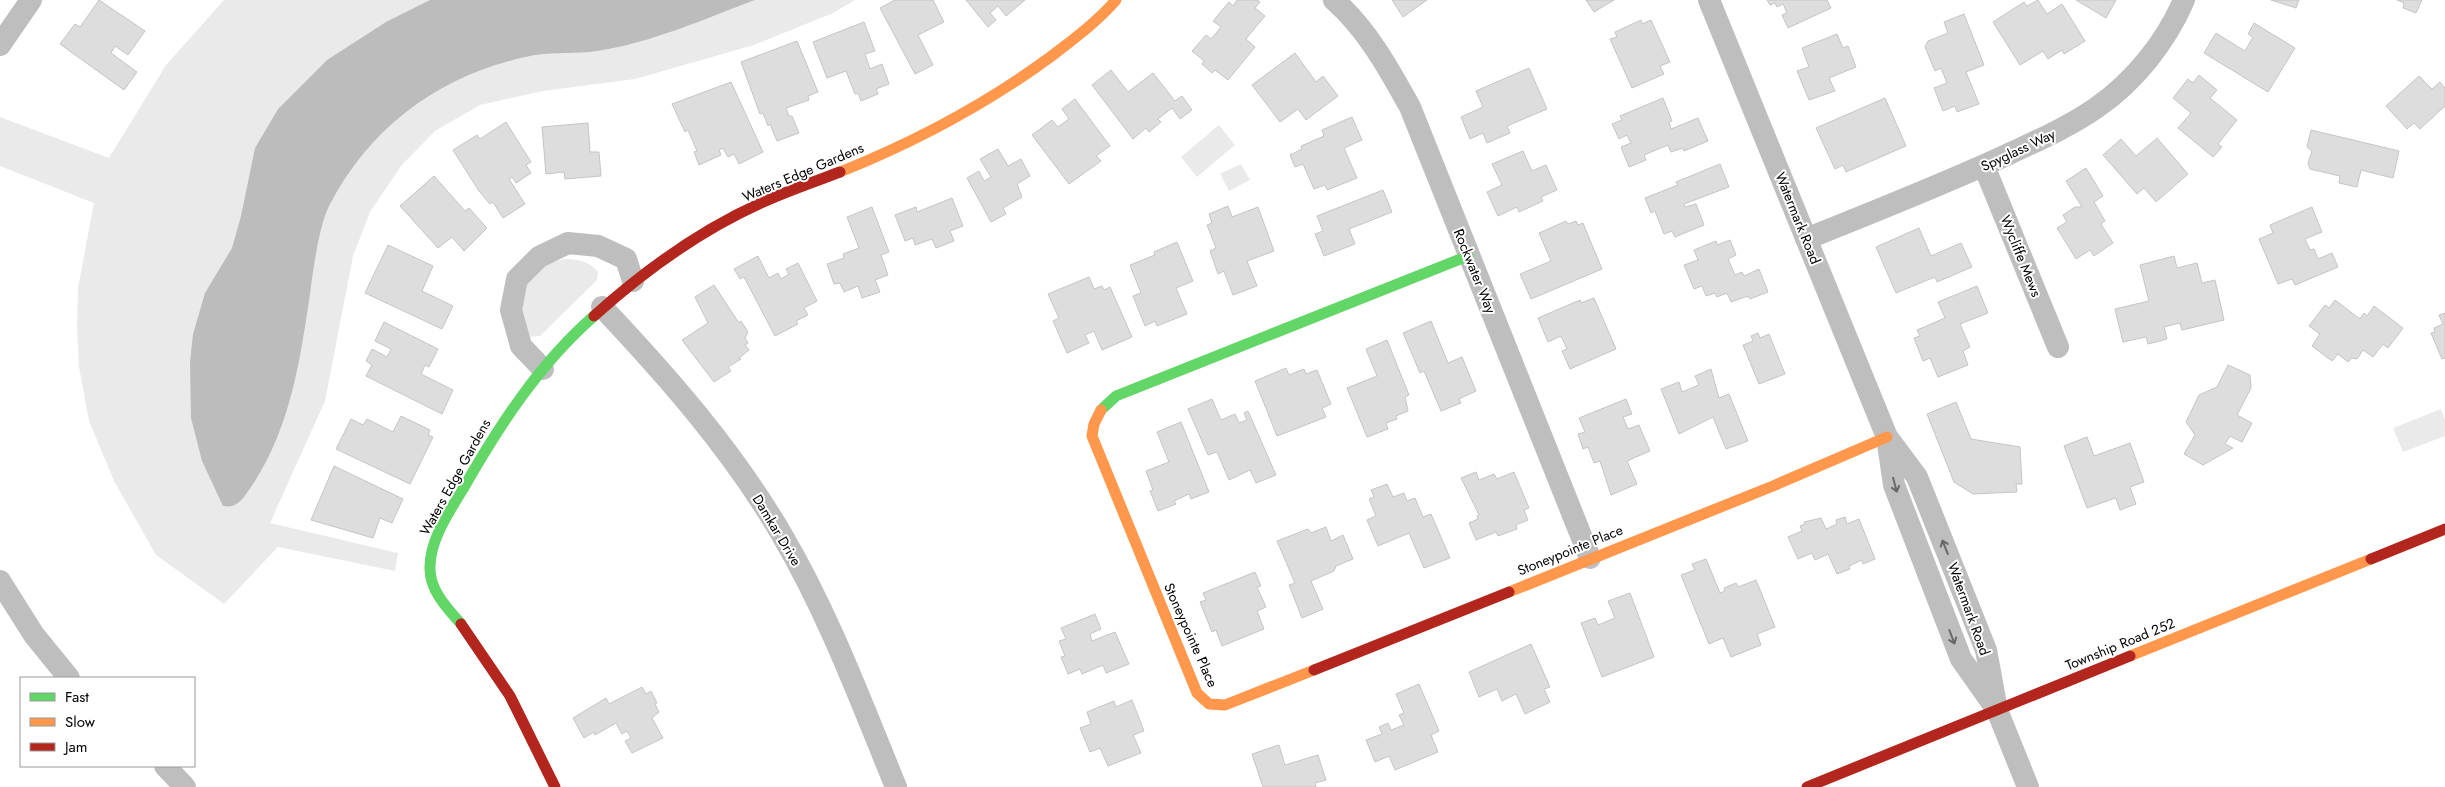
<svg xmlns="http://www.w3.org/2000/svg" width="2445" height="787" viewBox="0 0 2445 787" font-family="Jost,sans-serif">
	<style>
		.green { fill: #eaeaea }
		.water { fill: #bcbcbc }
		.building { fill: #ddd; stroke: #c5c5c5 }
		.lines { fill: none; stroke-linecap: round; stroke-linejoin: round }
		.street { stroke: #bebebe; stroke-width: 22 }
		.fast { stroke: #63d668; stroke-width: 11 }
		.slow { stroke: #ff974d; stroke-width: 11 }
		.jam { stroke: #b3261e; stroke-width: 11 }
		.oneway { stroke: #686868 }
		.labels { text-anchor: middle; stroke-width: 4; stroke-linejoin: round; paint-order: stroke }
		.street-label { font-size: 14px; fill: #000; stroke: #fff }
	</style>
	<rect width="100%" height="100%" fill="#fff"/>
	<path class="green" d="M224 0H855L833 13 754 45 635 79 543 91 480 105 435 131 401 166 370 212 353 256 325 401 270 523 398 553 395 571 278 547 224 604 156 555 114 481 89 421 79 367 77 328 78 288 94 203 0 166V117L109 158 166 65Z
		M1219 125 1235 145 1197 177 1181 157Z
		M1241 164 1250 180 1229 191 1220 174Z
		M565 259C578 259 589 261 598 272L597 280 540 336 528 337 521 325 523 286 548 263Z
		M2441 409 2445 420V436L2403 452 2393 428Z"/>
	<path class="water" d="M430 0H755C704 19 651 43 597 51 577 54 556 52 535 55 445 72 372 123 329 206 319 226 313 271 310 294 300 361 290 430 251 487 244 497 238 509 223 506L202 461 191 418 190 362 193 334 205 293 232 248 241 216 255 148 278 109 327 60 386 22Z"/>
	<path class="building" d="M99 0 145 31 128 55 115 46 111 53 137 72 124 90 60 44 75 24 80 27Z
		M895 0H933L944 22 918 35 933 65 915 74 880 8Z
		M966 0H1025L1006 16 998 6 990 13 996 20 988 27Z
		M1237 0H1257L1260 2 1255 8 1265 16 1246 39 1255 47 1228 80 1215 70 1212 73 1202 64 1204 61 1192 51 1206 35 1211 39 1221 27 1213 21 1229 2 1233 6Z
		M1392 0H1427L1403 17Z
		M1586 0H1614L1594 12Z
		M1767 0H1827L1831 8 1788 28 1782 15 1787 13 1783 4 1777 7 1775 3 1770 5Z
		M2038 0 2047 14 2062 4 2085 41 2064 54 2062 50 2048 59 2043 51 2020 65 1993 22 2024 2 2027 6Z
		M2076 0H2116L2106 18Z
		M2271 0H2299L2296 8Z
		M2397 0H2422L2416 13 2403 8 2404 3Z
		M1964 14 1984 65 1966 72 1979 104 1957 112 1955 106 1943 111 1934 88 1947 83 1941 68 1935 71 1925 47 1928 41 1948 33 1944 22Z
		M1641 20 1642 24 1651 20 1670 62 1660 66 1664 74 1632 88 1610 39 1617 37 1615 32Z
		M864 22 875 51 865 54 870 69 882 64 889 84 876 89 878 94 861 101 858 93 855 94 846 71 827 78 813 42Z
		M2254 23 2295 48 2268 92 2204 53 2216 33 2245 51 2253 37 2248 34Z
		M1837 34 1843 48 1848 46 1856 67 1829 78 1835 91 1809 100 1797 71 1809 67 1802 48Z
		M797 41 818 92 808 96 809 100 786 108 789 116H792L799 133 777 141 770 124 768 126 763 113 760 114 741 62Z
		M1295 53 1316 82 1323 76 1338 96 1306 120 1298 109 1280 122 1252 85Z
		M1529 68 1547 109 1507 126 1510 133 1487 143 1483 133 1470 139 1461 117 1483 107 1476 91Z
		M1111 70 1128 92 1153 73 1175 101 1182 96 1192 110 1180 119 1172 108 1158 119 1161 122 1149 132 1146 128 1133 139 1092 85Z
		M2199 75 2217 90 2210 98 2237 120 2218 144 2222 147 2213 157 2178 128 2191 113 2173 98 2188 79 2193 83Z
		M2419 76 2432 89 2440 82 2445 88V106L2420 129 2414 123 2407 129 2386 106Z
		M731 82 763 152 739 164 734 154 728 157 723 148 719 150 721 155 699 165 694 152 697 151 688 130 685 132 672 104Z
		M1663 98 1672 121 1669 122 1671 129 1698 118 1708 141 1684 151 1683 148 1671 152 1668 145 1644 155 1646 160 1629 167 1621 147 1631 143 1627 135 1619 139 1612 124 1622 120 1620 116Z
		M1885 98 1906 146 1846 172 1843 165 1835 169 1816 128Z
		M1075 99 1110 146 1096 156 1101 161 1069 184 1032 135 1052 120 1058 127 1069 119 1062 109Z
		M1352 117 1362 140 1344 148 1357 178 1327 190 1325 185 1314 189 1303 164 1295 167 1290 155 1302 149 1301 146 1324 136 1322 130Z
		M506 122 531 162 526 165 531 173 516 183 512 177 509 179 525 204 503 218 493 202 490 204 479 191 453 150 477 135 480 139Z
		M588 123 590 152H599L601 176 565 179 564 172 546 174 542 127Z
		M2311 130 2399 151 2393 178 2361 170 2357 187 2339 183 2340 176 2310 169 2308 163 2312 151 2307 147Z
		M2157 138 2188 174 2156 202 2144 188 2137 194 2103 155 2121 139 2136 156Z
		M998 149 1008 166 1021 159 1030 176 1017 184 1022 197 1003 208 1006 214 991 222 967 178 979 171 984 181 991 177 980 159Z
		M1523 151 1532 171 1546 165 1557 190 1541 197 1543 201 1519 212 1517 207 1498 216 1487 192 1502 185 1492 164Z
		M1720 164 1729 187 1684 204 1685 207 1696 204 1704 225 1675 237 1672 231 1664 234 1655 211 1651 213 1645 198 1678 185 1676 182Z
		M2086 168 2103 196 2094 202 2105 221 2101 224 2113 243 2094 256 2090 250 2076 259 2057 228 2067 222 2063 215 2075 207H2082L2066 181Z
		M434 176 465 211 469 208 487 228 464 251 452 237 438 248 400 206Z
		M1383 190 1392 212 1349 229 1355 244 1324 256 1315 234 1323 231 1317 216Z
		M952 198 963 226 950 231 954 241 936 248 932 239 915 245 913 238 905 241 895 215 916 207 917 212Z
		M1228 206 1232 217 1258 207 1274 251 1247 261 1257 286 1233 295 1224 271 1218 274 1210 251 1216 248 1207 225 1212 223 1209 214Z
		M872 207 889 252 881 255 888 275 875 280 880 292 862 298 858 286 844 292 840 283 834 284 827 264 844 258 843 254 859 248 847 217Z
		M2312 207 2322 232 2305 239 2310 250 2314 249 2318 259 2332 253 2338 267 2295 285 2292 279 2278 284 2259 239 2273 233 2270 225Z
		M1566 221 1568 224 1576 221 1578 225 1583 223 1602 269 1531 299 1520 274 1551 261 1539 233Z
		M1919 228 1931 256 1961 243 1972 267 1937 282 1935 277 1896 293 1876 247Z
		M1730 240 1736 255 1728 259 1735 275 1742 272 1744 276 1759 269 1768 292 1750 299 1748 296 1731 302 1727 293 1717 297 1715 293 1706 296 1702 286 1694 289 1684 265 1698 260 1694 250 1716 241 1717 245Z
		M1177 242 1193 281 1176 288 1187 314 1157 326 1155 321 1145 326 1133 296 1141 293 1130 265 1155 255 1154 252Z
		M388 245 433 266 422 291 453 306 442 329 365 293Z
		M758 256 769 278 778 273 781 279 789 274 786 269 798 263 817 301 804 308 808 315 796 321 798 324 775 336 744 277 740 279 734 269Z
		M2174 256 2177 268 2197 263 2202 283 2215 280 2224 320 2182 330 2180 323 2164 327 2167 339 2148 344 2146 337 2123 342 2115 309 2149 301 2140 265Z
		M1089 277 1094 289 1102 286 1104 290 1110 287 1132 337 1102 350 1094 331 1085 335 1089 343 1067 353 1053 321 1059 318 1048 294Z
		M714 285 739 323 741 321 748 332 745 338 748 343 745 345 749 350 739 358 741 359 728 367 731 371 714 382 682 340 708 323 695 297Z
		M1977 286 1988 313 1960 324 1970 347 1963 351 1968 365 1938 377 1930 358 1923 361 1914 338 1920 336 1917 330 1945 318 1938 302Z
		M1594 298 1616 349 1570 369 1562 351 1567 349 1561 336 1548 342 1538 318 1580 300 1581 303Z
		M2335 300 2360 319 2364 313 2367 316 2374 306 2403 328 2388 348 2383 344 2373 357 2363 350 2357 359 2352 358 2348 362 2338 354 2332 361 2312 346 2320 334 2309 326 2325 305 2329 308Z
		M2445 313V358L2442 359 2431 333 2435 332 2434 328 2443 324 2439 315Z
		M1431 321 1448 363 1462 357 1476 391 1459 399 1461 403 1441 411 1424 371 1420 373 1403 333Z
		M384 322 438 349 429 367 425 365 421 374 453 390 442 414 366 376 372 365 366 361 372 349 387 357 391 349 375 341Z
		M1758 333 1760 338 1769 334 1785 374 1759 384 1743 345 1753 341 1751 336Z
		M1387 340 1409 395 1405 397 1408 411 1396 416 1397 419 1386 423 1388 429 1367 437 1347 388 1377 376 1366 349Z
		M2228 365 2250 375 2251 388 2237 415 2252 423 2242 442 2230 436 2225 444 2233 448 2203 465 2184 454 2195 435 2186 422 2199 395 2217 387Z
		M1286 368 1289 375 1304 369 1306 374 1317 370 1331 404 1322 408 1326 417 1277 436 1255 381Z
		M1711 369 1719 398 1729 394 1748 441 1726 449 1713 417 1679 434 1661 389 1679 382 1682 392 1699 385 1695 376Z
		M1212 399 1221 420 1235 414 1239 423 1247 420 1244 413 1248 411 1276 475 1256 483 1250 470 1229 480 1217 452 1208 455 1188 409Z
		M1626 399 1632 414 1623 417 1628 429 1639 425 1650 451 1627 461 1637 484 1611 495 1600 461 1594 463 1588 447 1583 449 1578 434 1585 432 1579 418Z
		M1956 402 1971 439 2020 447 2022 484H2016L2017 492 1973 494 1954 482 1927 414Z
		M401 416 430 430 428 435 433 437 410 484 336 449 351 419 363 425 367 419 393 432Z
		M1181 422 1209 492 1191 499 1189 494 1174 501 1176 504 1158 511 1150 491 1153 490 1146 471 1169 462 1157 432Z
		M2087 437 2094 456 2130 443 2144 482 2130 487 2136 504 2120 510 2116 498 2087 508 2064 446Z
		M334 466 403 499 392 523 380 518 373 538 311 520Z
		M1476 472 1479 480 1494 474 1497 479 1514 472 1529 508 1524 510 1528 520 1516 525 1517 529 1498 536 1496 532 1476 540 1469 523 1478 519 1477 516 1479 515 1461 478Z
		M1387 484 1393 497 1404 493 1407 501 1415 498 1423 517 1431 514 1450 558 1424 568 1409 533 1378 546 1367 520 1376 516 1369 499 1374 497 1371 490Z
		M1845 517 1847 524 1859 519 1875 559 1863 564 1862 560 1849 566 1850 569 1837 574 1828 554 1815 560 1812 553 1798 559 1788 537 1802 531 1800 526 1805 524 1804 522 1821 518 1826 529 1837 524 1836 520Z
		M1326 527 1331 541 1343 535 1353 559 1336 566 1334 571 1311 581 1323 609 1302 618 1289 585 1295 583 1277 541 1308 529 1311 533Z
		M1706 559 1720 593 1725 591 1724 588 1736 583 1738 587 1756 580 1775 627 1757 634 1761 645 1731 657 1723 638 1709 644 1681 575 1695 570 1692 564Z
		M1255 572 1261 586 1257 587 1266 607 1257 611 1264 629 1222 646 1216 630 1212 632 1200 602 1206 600 1203 593Z
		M1630 593 1654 657 1602 677 1581 623 1595 618 1598 625 1615 618 1608 601Z
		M1095 614 1101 629 1090 634 1092 641 1115 632 1129 664 1106 673 1103 665 1082 674 1080 669 1068 674 1061 657 1065 656 1059 641 1066 639 1061 628Z
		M1531 644 1550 687 1544 689 1550 702 1525 714 1516 694 1502 701 1497 689 1479 697 1469 672Z
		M1419 684 1439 731 1431 735 1438 752 1395 770 1389 756 1375 762 1366 740 1382 734 1379 727 1388 723 1391 730 1404 725 1399 715 1404 713 1396 694Z
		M642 687 646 694 651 691 657 703 655 704 659 712 652 718 663 738 632 753 625 741 631 738 627 731 622 734 616 723 595 735 594 732 584 738 573 718 606 698 609 704Z
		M1132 700 1144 731 1133 735 1141 753 1108 766 1100 748 1090 752 1080 728 1091 724 1087 712 1114 701 1116 707Z
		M1279 745 1285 765 1318 755 1326 780 1315 783 1316 787H1263L1252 754Z"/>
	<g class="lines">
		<path class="street" d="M1334 0C1367 29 1389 69 1410 107L1590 558
			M1709 0 1887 437 1894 485 1961 659 1997 710
			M0 45 31 0
			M1984 166 2058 347
			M1806 239C1875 211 1945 184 2013 152 2041 139 2070 126 2096 108 2134 82 2166 42 2184 0
			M602 307C669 378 733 451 782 535 829 615 861 702 896 787
			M543 369 521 346 511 310 517 279 539 257 568 243 598 246 626 259 633 281
			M1888 438 1917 477 1986 650 1997 710 2028 787
			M0 581 34 635 69 678
			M165 766 185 787"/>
		<path class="fast" d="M1101 410 1116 396 1468 256
			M461 624C448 609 430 591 430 569 429 541 449 512 463 489 499 426 539 364 594 316"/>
		<path class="slow" d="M840 172C915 142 988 103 1053 55 1075 38 1098 21 1116 0
			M1101 410 1094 424 1092 436 1197 693 1209 704 1225 705 1314 670
			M1509 592 1773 486 1887 437
			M2130 656 2371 559"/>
		<path class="jam" d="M594 316C645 270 699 231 761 203 787 191 814 182 840 172
			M2371 559 2445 529
			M461 624 510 696 555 787
			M1314 670 1509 592
			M1807 787 2130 656"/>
	</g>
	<defs><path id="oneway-shaft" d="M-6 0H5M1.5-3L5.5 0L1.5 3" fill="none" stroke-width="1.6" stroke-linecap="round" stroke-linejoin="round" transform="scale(1.25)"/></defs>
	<g class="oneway">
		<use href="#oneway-shaft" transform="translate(1895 485) rotate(75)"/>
		<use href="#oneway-shaft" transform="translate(1945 547) rotate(-112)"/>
		<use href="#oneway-shaft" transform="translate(1952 637) rotate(69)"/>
	</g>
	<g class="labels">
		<g class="street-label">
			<text transform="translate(2018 150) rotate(-25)" y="5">Spyglass Way</text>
			<text transform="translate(803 172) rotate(-23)" y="5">Waters Edge Gardens</text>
			<text transform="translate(1798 218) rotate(68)" y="5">Watermark Road</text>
			<text transform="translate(2021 256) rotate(68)" y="5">Wycliffe Mews</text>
			<text transform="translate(1475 271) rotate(68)" y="5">Rockwater Way</text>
			<text transform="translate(455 477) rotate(-61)" y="5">Waters Edge Gardens</text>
			<text transform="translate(777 530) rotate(59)" y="5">Damkar Drive</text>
			<text transform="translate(1570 550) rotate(-22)" y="5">Stoneypointe Place</text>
			<text transform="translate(1969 609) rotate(70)" y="5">Watermark Road</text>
			<text transform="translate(1191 635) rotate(66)" y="5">Stoneypointe Place</text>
			<text transform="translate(2120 644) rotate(-22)" y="5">Township Road 252</text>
		</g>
	</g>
	<rect x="20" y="677" width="175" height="90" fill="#ffffff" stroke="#999999"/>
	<rect x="30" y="693" width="25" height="8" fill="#63d668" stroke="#999999"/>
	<text x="65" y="702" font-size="15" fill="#000000">Fast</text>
	<rect x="30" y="718" width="25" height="8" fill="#ff974d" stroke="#999999"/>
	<text x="65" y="727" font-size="15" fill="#000000">Slow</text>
	<rect x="30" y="743" width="25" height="8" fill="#b3261e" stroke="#999999"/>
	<text x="65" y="752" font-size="15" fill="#000000">Jam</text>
</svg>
